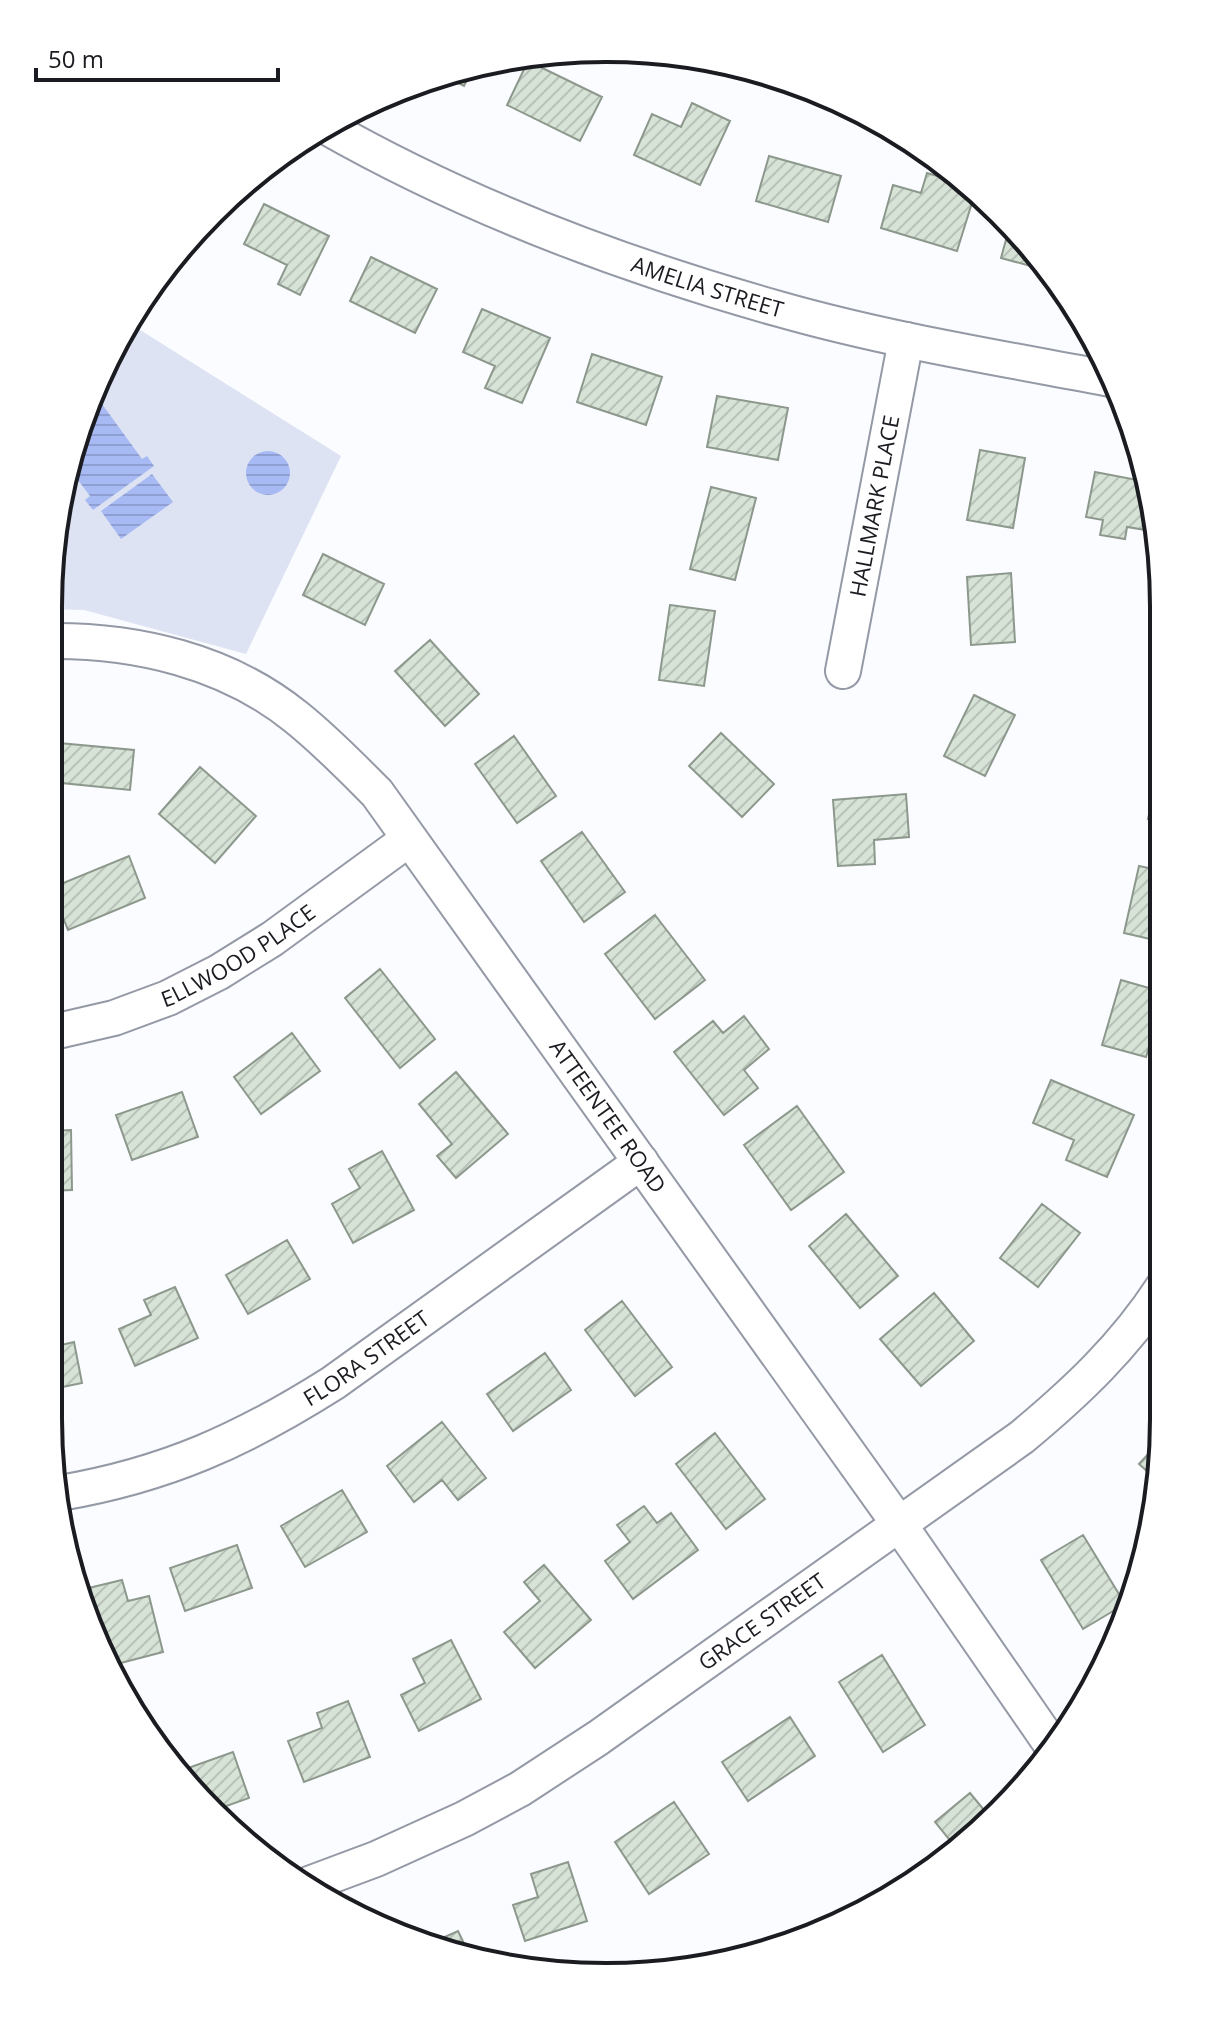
<svg xmlns="http://www.w3.org/2000/svg" width="1212" height="2025" viewBox="0 0 1212 2025" font-family="'Open Sans',sans-serif">
	<style>
		.green { fill: #dde3f2 }
		.water { fill: url(#water-rules) }
		.building { fill: url(#building-hatch); stroke: #8d988d; stroke-width: 2 }
		.lines { fill: none; stroke-linecap: round; stroke-linejoin: round }
		.minor-casing { stroke: #9499a6; stroke-width: 38 }
		.minor { stroke: #fff; stroke-width: 34 }
		.labels { text-anchor: middle; stroke-width: 8; stroke-linejoin: round; paint-order: stroke }
		.street-label { font-size: 22px; fill: #1b1c21; stroke: #fff }
		.rim { fill: none; stroke: #1b1c21; stroke-width: 4 }
	</style>
	<defs>
		<pattern id="water-rules" width="6" height="5" patternUnits="userSpaceOnUse" patternTransform="scale(2)"><rect width="6" height="5" fill="#a7baf4"/><path d="M0 2.5h6" fill="none" stroke="#8f9fd1"/></pattern>
		<pattern id="building-hatch" width="6" height="6" patternUnits="userSpaceOnUse" patternTransform="scale(2)"><rect width="6" height="6" fill="#d7e3d7"/><path d="M-1 1l2-2M0 6l6-6M5 7l2-2" fill="none" stroke="#b8c2b8"/></pattern>
	</defs>
	<rect width="100%" height="100%" fill="#fbfcff"/>
	<path class="green" d="M129 323 341 456 246 654 84 610 49 609V569L78 426Z"/>
	<path class="water" d="M94 393 142 459 147 456 154 466 93 510 85 500 90 496 69 468 78 426Z
		M246 473a22 22 0 1 1 44 0a22 22 0 1 1-44 0Z
		M152 474 173 502 121 539 101 511Z"/>
	<path class="building" d="M528 61 602 97 580 141 507 105Z
		M474 66 464 86 442 75Z
		M692 103 730 121 700 185 634 155 652 114 681 127Z
		M769 156 841 176 828 222 756 201Z
		M927 173 964 184 975 193 957 251 881 228 893 185 921 193Z
		M264 204 329 236 300 295 278 284 287 265 244 244Z
		M1010 225 1025 238 1049 271 1001 258Z
		M371 257 437 289 415 333 350 301Z
		M482 309 550 338 522 403 485 388 495 366 463 352Z
		M592 354 662 377 646 425 577 402Z
		M717 396 788 408 778 460 707 447Z
		M980 450 1025 458 1013 528 967 520Z
		M1095 472 1148 482 1155 520 1152 531 1127 527 1125 539 1100 535 1103 520 1086 517Z
		M711 487 756 498 735 580 690 569Z
		M323 554 384 584 365 625 303 595Z
		M1011 573 1015 642 971 645 967 577Z
		M670 605 715 611 704 686 659 680Z
		M430 640 479 694 445 726 395 671Z
		M974 695 1015 715 985 776 944 756Z
		M721 733 774 784 742 817 689 766Z
		M514 736 556 796 517 823 475 764Z
		M59 743 134 750 130 790 52 782Z
		M1163 754V822L1148 819Z
		M200 767 256 816 215 863 159 814Z
		M906 794 909 837 874 840 875 864 838 866 833 800Z
		M582 832 625 892 584 922 541 861Z
		M129 856 145 898 68 930 51 888Z
		M1139 866 1163 871V942L1124 933Z
		M655 915 705 980 655 1019 605 954Z
		M380 969 435 1039 400 1068 345 998Z
		M1121 980 1163 992V1000L1146 1057 1102 1045Z
		M744 1016 769 1049 744 1070 758 1088 724 1115 674 1052 713 1021 723 1033Z
		M292 1033 320 1071 261 1114 234 1077Z
		M456 1072 508 1134 456 1178 437 1156 452 1144 419 1104Z
		M1051 1080 1134 1115 1107 1177 1066 1160 1074 1140 1033 1123Z
		M182 1092 198 1137 132 1160 116 1115Z
		M797 1106 844 1172 791 1210 744 1145Z
		M71 1130 72 1190 48 1191V1131Z
		M382 1151 414 1210 353 1243 332 1204 360 1188 349 1169Z
		M1042 1204 1080 1233 1038 1287 1000 1258Z
		M846 1214 898 1276 860 1308 809 1246Z
		M287 1240 310 1279 248 1314 226 1275Z
		M175 1287 198 1338 135 1366 119 1329 151 1315 144 1300Z
		M934 1293 974 1341 921 1386 880 1339Z
		M622 1301 672 1367 635 1396 585 1330Z
		M74 1342 82 1383 48 1390V1348Z
		M545 1353 571 1390 513 1431 487 1394Z
		M442 1422 486 1478 458 1500 442 1480 414 1502 387 1466Z
		M715 1433 765 1499 726 1529 676 1464Z
		M1163 1438V1456L1158 1481 1139 1464Z
		M342 1490 367 1532 305 1567 281 1526Z
		M644 1506 657 1523 671 1513 698 1550 633 1599 605 1561 630 1542 617 1525Z
		M1083 1535 1125 1604 1083 1629 1041 1560Z
		M237 1545 252 1588 185 1611 170 1568Z
		M544 1565 591 1620 535 1668 504 1632 540 1601 524 1582Z
		M122 1580 128 1601 149 1596 163 1652 113 1665 104 1631 96 1633 77 1598 76 1591Z
		M451 1640 481 1699 419 1731 401 1695 425 1683 413 1659Z
		M882 1655 925 1725 883 1752 839 1682Z
		M348 1701 370 1757 304 1782 288 1741 322 1728 317 1713Z
		M790 1717 815 1756 748 1801 722 1762Z
		M233 1752 249 1798 215 1810 177 1772Z
		M970 1793 989 1816 943 1863 937 1857 953 1844 935 1822Z
		M674 1802 709 1854 649 1894 615 1842Z
		M568 1862 587 1921 525 1941 513 1905 538 1897 531 1874Z
		M458 1931 469 1954 424 1946Z"/>
	<g class="lines">
		<defs>
			<g id="minor">
				<path id="s1" d="M325 126C467 207 622 265 779 309 888 340 1000 358 1111 379"/>
				<path id="s2" d="M49 641C136 640 227 661 296 717 325 740 351 767 377 793L899 1524 1053 1747"/>
				<path id="s3" d="M843 671 906 340"/>
				<path id="s4" d="M49 1033 114 1018 168 998 219 972 272 939 409 839"/>
				<path id="s5" d="M60 1493C166 1475 243 1440 333 1383L641 1162"/>
				<path id="s6" d="M309 1884 376 1859 464 1819 520 1789 598 1738 1022 1437C1076 1392 1124 1347 1163 1287"/>
			</g>
		</defs>
		<use href="#minor" class="minor-casing"/>
		<use href="#minor" class="minor"/>
	</g>
	<g class="labels">
		<g class="street-label">
			<text dy="8" stroke="none"><textPath href="#s1" startOffset="416">AMELIA STREET</textPath></text>
			<text dy="8" stroke="none"><textPath href="#s3" startOffset="168">HALLMARK PLACE</textPath></text>
			<text dy="8" stroke="none"><textPath href="#s4" startOffset="206">ELLWOOD PLACE</textPath></text>
			<text dy="8" stroke="none"><textPath href="#s2" startOffset="772">ATTEENTEE ROAD</textPath></text>
			<text dy="8" stroke="none"><textPath href="#s5" startOffset="338">FLORA STREET</textPath></text>
			<text dy="8" stroke="none"><textPath href="#s6" startOffset="526">GRACE STREET</textPath></text>
		</g>
	</g>
	<path d="M0 0H1212V2025H0ZM606 62H606A544 544 0 0 1 1150 606V1419A544 544 0 0 1 606 1963H606A544 544 0 0 1 62 1419V606A544 544 0 0 1 606 62Z" fill="#fff" fill-rule="evenodd"/>
	<path class="rim" d="M606 62H606A544 544 0 0 1 1150 606V1419A544 544 0 0 1 606 1963H606A544 544 0 0 1 62 1419V606A544 544 0 0 1 606 62Z"/>
	<path d="M36 68v12h242v-12" fill="none" stroke="#1b1c21" stroke-width="4"/>
	<text x="48" y="68" font-size="24" fill="#1b1c21" stroke="#ffffff" stroke-width="6" paint-order="stroke">50 m</text>
</svg>
